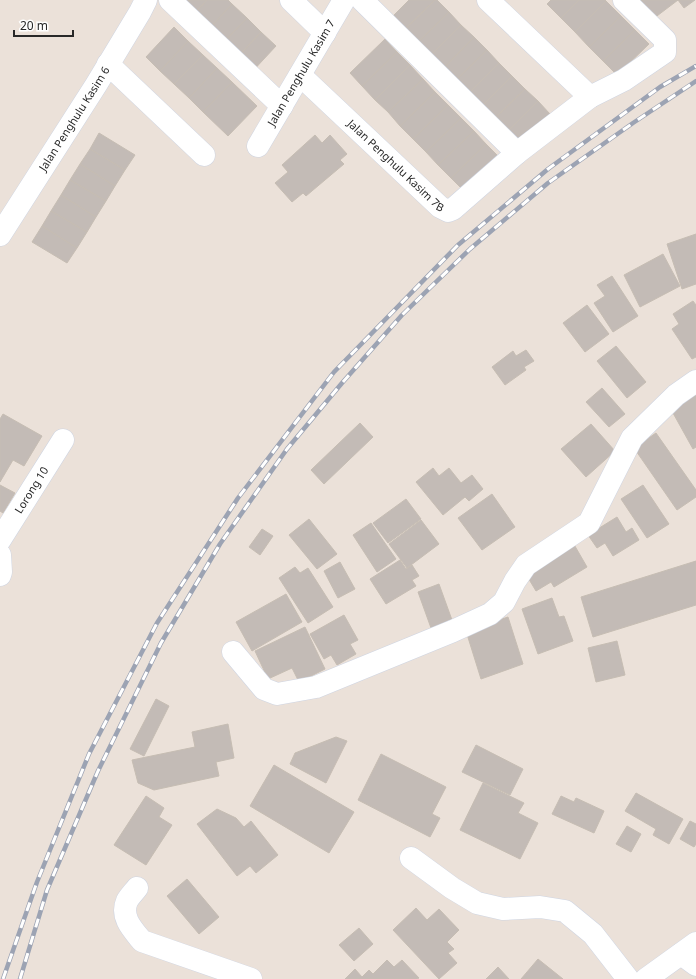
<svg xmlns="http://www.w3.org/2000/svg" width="696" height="979" viewBox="0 0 696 979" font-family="'Noto Sans',sans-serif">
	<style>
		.building { fill: #c3bbb6; stroke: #c6bdb3 }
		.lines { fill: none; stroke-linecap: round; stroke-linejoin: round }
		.minor-casing { stroke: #cfd5e2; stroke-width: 23 }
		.minor { stroke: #fff; stroke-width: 22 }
		.rail-casing { stroke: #9ca3b3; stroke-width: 4.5 }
		.rail { stroke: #fff; stroke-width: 3; stroke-dasharray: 9; stroke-linecap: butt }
		.labels { text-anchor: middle; stroke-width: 3; stroke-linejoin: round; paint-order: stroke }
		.street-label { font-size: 11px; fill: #282828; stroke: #fff }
	</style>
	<rect width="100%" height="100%" fill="#ebe1d9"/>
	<path class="building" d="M179 0H207L190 18Z
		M207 0H228L232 4 206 32 190 18Z
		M409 0H435L402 32 390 19Z
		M435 0H437L449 12 415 45 402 32Z
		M551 0H579L561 18 547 4Z
		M579 0H605L606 1 575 32 561 18Z
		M632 0H678L649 22Z
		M678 0H695L684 8Z
		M606 1 621 16 589 47 575 32Z
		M232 4 247 18 220 46 206 32Z
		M449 12 461 25 428 58 415 45Z
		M621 16 635 30 603 61 589 47Z
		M247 18 261 32 235 60 220 46Z
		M461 25 474 37 441 71 428 58Z
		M174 27 188 41 160 71 146 57Z
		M635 30 649 44 617 75 603 61Z
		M261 32 276 46 250 74 235 60Z
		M474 37 487 50 453 83 441 71Z
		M385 39 397 52 362 86 350 73Z
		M188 41 203 55 174 84 160 71Z
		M487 50 499 63 466 96 453 83Z
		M397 52 410 65 375 100 362 86Z
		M203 55 217 68 189 98 174 84Z
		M499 63 512 76 479 109 466 96Z
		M410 65 423 79 388 112 375 100Z
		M217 68 232 82 203 112 189 98Z
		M512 76 525 89 491 122 479 109Z
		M423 79 435 92 400 126 388 112Z
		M232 82 257 106 228 136 203 112Z
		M525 89 538 101 504 135 491 122Z
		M435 92 448 105 413 139 400 126Z
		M538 101 550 114 517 148 504 135Z
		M448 105 461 118 426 152 413 139Z
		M461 118 474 131 438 165 426 152Z
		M474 131 486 144 451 178 438 165Z
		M99 133 135 155 125 170 90 149Z
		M315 135 322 143 330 135 347 154 340 160 344 164 306 196 303 193 292 202 275 183 288 172 282 165Z
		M486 144 499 157 464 191 451 178Z
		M90 149 125 170 115 186 80 164Z
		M80 164 115 186 106 201 70 180Z
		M70 180 106 201 96 217 61 195Z
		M61 195 96 217 87 232 51 211Z
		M51 211 87 232 77 248 42 226Z
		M42 226 77 248 67 263 32 242Z
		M696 234V284L682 289 667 244Z
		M663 254 680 286 640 307 624 275Z
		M612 276 638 316 613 332 594 303 605 296 597 285Z
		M693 301 696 305V357L692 359 672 329 679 324 673 314Z
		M587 305 609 334 585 352 563 323Z
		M616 346 646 382 627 398 597 361Z
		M526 350 534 361 524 367 526 370 505 385 492 367 513 351 516 356Z
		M602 388 625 414 609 427 586 402Z
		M692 389 696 396V447L693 449 668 404Z
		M3 414 42 436 24 466 13 460 0 482V419Z
		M360 423 373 437 324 484 311 470Z
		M591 424 615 451 586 477 561 449Z
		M656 433 696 490V497L677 510 634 448Z
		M433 468 439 476 449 468 461 483 472 475 483 489 469 501 465 497 443 515 416 482Z
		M0 485 15 493 3 513 0 511Z
		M643 485 669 524 647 538 621 499Z
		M492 494 515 527 482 550 458 518Z
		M406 499 421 519 388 543 373 523Z
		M617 517 626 532 632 528 639 540 613 556 605 543 597 548 588 535Z
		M309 519 337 554 317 569 289 535Z
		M421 520 439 544 407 568 389 544Z
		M371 523 396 559 377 572 353 535Z
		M262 529 273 536 260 555 249 547Z
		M572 541 587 567 554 587 551 582 536 591 524 571Z
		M400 560 406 569 412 565 419 576 412 580 416 586 386 604 370 579Z
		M696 561V605L593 637 581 597Z
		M340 562 355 589 338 598 324 571Z
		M295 567 300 573 308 568 333 607 308 623 279 578Z
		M439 584 452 620 431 628 418 592Z
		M286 594 302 622 252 651 236 622Z
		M552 598 559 617 564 616 573 641 538 654 522 609Z
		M344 615 358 640 350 644 356 654 337 665 331 655 324 659 310 634Z
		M508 617 523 664 481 679 466 631Z
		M305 627 325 669 299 682 292 668 268 679 255 651Z
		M617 641 625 675 596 682 588 648Z
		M156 699 169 706 144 756 130 749Z
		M228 724 234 758 216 762 219 776 154 790 138 783 132 760 195 747 192 732Z
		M336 737 347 741 326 783 290 764 295 753Z
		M476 745 523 769 510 795 462 772Z
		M381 754 446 787 432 814 440 818 430 837 358 800Z
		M274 765 354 812 329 853 250 806Z
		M483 783 524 803 518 813 538 823 520 859 460 830Z
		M636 793 683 819 669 844 653 835 656 829 625 811Z
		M146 796 164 808 159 817 172 825 146 865 114 845Z
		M561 796 574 802 576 798 604 811 594 833 552 814Z
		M217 809 236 818 244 827 251 821 278 855 256 873 250 866 237 876 197 824Z
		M690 821 696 824V844L694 847 680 839Z
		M627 826 641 834 631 852 616 844Z
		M187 879 219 917 199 934 167 896Z
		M416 908 427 920 439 909 459 930 447 942 454 949 448 953 457 963 439 979 393 930Z
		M359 928 373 944 354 961 339 945Z
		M538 959 563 979H521Z
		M387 960 394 967 402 960 419 978 417 979H345L355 969 362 977 369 970 373 974Z
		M498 967 509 979H486Z"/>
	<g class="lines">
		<defs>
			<g id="minor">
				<path d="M170 0 282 106"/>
				<path d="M291 0 325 33"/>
				<path d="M362 0 517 153"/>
				<path d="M488 0 590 97"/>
				<path d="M108 64 204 155"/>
				<path id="s1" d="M300 75 440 207 448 211 453 209 517 153 590 97 624 80 665 52V40L624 0"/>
				<path id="s2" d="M258 146 344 0"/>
				<path id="s3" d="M0 235 96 85 140 12 146 0"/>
				<path id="s4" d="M0 540 63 440"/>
				<path d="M0 555 1 572 0 575"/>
				<path d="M233 652 264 689 277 694 316 687 453 631 490 614 504 602 515 581 526 565 589 523 632 438 676 395 696 381"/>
				<path d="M411 858 452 888 477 903 503 909 540 907 565 911 593 934 628 979"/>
				<path d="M137 888C134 892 129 897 127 901 120 917 133 930 142 941L251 979"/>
				<path d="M681 954 696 965"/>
				<path d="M646 979 696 943"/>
			</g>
		</defs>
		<use href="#minor" class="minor-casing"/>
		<use href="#minor" class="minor"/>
		<defs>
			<path id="rail" d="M3 979 37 882 89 754 157 623 238 498 334 372 458 245 548 169 660 87 696 66
				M20 979 47 890 98 771 161 643 220 544 287 449 342 383 402 315 470 249 548 183 633 123 696 81"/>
		</defs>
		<use href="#rail" class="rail-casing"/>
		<use href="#rail" class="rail"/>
	</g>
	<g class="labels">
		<g class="street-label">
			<text dy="4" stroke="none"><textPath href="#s2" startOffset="85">Jalan Penghulu Kasim 7</textPath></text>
			<text dy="4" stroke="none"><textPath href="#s3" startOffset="138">Jalan Penghulu Kasim 6</textPath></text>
			<text dy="4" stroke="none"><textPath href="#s1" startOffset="132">Jalan Penghulu Kasim 7B</textPath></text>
			<text dy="4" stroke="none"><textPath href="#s4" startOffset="59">Lorong 10</textPath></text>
		</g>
	</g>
	<path d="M14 30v6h59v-6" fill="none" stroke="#282828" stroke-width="2"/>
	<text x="20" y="30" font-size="12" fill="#282828" stroke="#ffffff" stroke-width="3" paint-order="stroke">20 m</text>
</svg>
